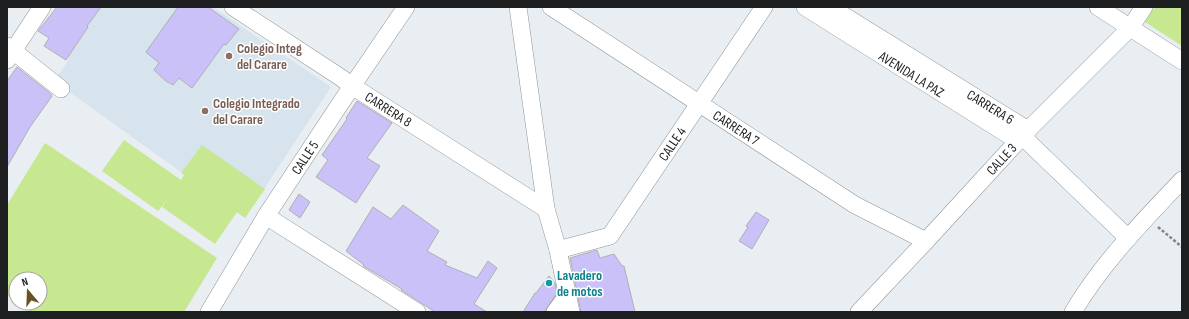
<svg xmlns="http://www.w3.org/2000/svg" width="1189" height="319" viewBox="0 0 1189 319" font-family="'Sofia Sans Condensed',sans-serif">
	<style>
		.built { fill: #d7e3ed }
		.green { fill: #c7e790 }
		.building { fill: #c9c1f8; stroke: #b0afb5 }
		.lines { fill: none; stroke-linecap: round; stroke-linejoin: round }
		.street-casing { stroke: #8e9397; stroke-width: 18 }
		.path { stroke: #828588; stroke-width: 2.5; stroke-dasharray: 3 2; stroke-linecap: butt }
		.street { stroke: #fff; stroke-width: 17 }
		.education-dot { fill: #8d6e63; stroke: #fff; stroke-width: 1.5 }
		.culture-dot { fill: #0f9aa8; stroke: #fff; stroke-width: 1.5 }
		.labels { text-anchor: middle; stroke-width: 3; stroke-linejoin: round; paint-order: stroke }
		.education-label { font-size: 14px; font-weight: bold; fill: #785e54; stroke: #fff; text-anchor: start }
		.street-label { font-size: 14px; fill: #1d1e20; stroke: #fff }
		.culture-label { font-size: 14px; font-weight: bold; fill: #0d838f; stroke: #fff; text-anchor: start }
	</style>
	<rect width="100%" height="100%" fill="#e9eef2"/>
	<path class="built" d="M101 7H213L331 87 245 218 54 81 68 61 71 53 91 20Z"/>
	<path class="green" d="M1155 7H1182V46L1145 22Z
		M124 140 181 180 184 175 181 173 202 145 265 189 245 218 237 212 215 244 162 207 169 197 158 211 102 171Z
		M45 143 217 258 184 312H31L18 303H40V279H16V302L7 295V205Z"/>
	<path class="building" d="M57 7H101L87 26 88 27 66 60 44 46 49 38 38 31Z
		M178 7H208L239 29 226 45 224 44 192 88 179 78 173 85 168 82H167L154 70 159 63 146 52Z
		M17 67 51 94 52 96 30 127 7 167V81Z
		M357 101 392 123 367 158 380 166 356 203 316 177 328 160 322 155 347 119 346 118Z
		M299 194 310 202 300 218 289 210Z
		M403 205 439 231 427 251 447 262 445 265 477 278 488 261 497 268 474 304 487 312H435L401 290 402 289 363 266 364 265 346 251 373 207 391 219Z
		M756 212 769 220 752 249 739 241 748 227 746 226Z
		M597 250 600 258 614 254 622 266H624L635 312H581L570 258Z
		M549 276 555 283 557 293 544 312H523L535 293H536Z"/>
	<g class="lines">
		<defs>
			<g id="street">
				<path id="s1" d="M233 7 340 77 352 86 546 209"/>
				<path d="M518 7 546 209 558 250 571 312"/>
				<path id="s2" d="M551 7 855 205 926 241"/>
				<path id="s3" d="M805 7 1018 141"/>
				<path id="s4" d="M830 7 1028 130"/>
				<path d="M1098 7 1182 61"/>
				<path d="M7 46 61 89"/>
				<path d="M7 60 42 7"/>
				<path d="M1023 137 1128 238"/>
				<path d="M266 216 417 312"/>
				<path id="s5" d="M558 250 610 236 764 7"/>
				<path id="s6" d="M209 312 266 216 342 101 406 7"/>
				<path d="M555 312 567 296"/>
				<path id="s7" d="M859 312 926 241 1028 130 1130 28 1144 7"/>
				<path d="M1073 312C1102 263 1143 221 1182 180"/>
			</g>
		</defs>
		<use href="#street" class="street-casing"/>
		<path class="path" d="M1158 227 1182 247"/>
		<use href="#street" class="street"/>
	</g>
	<g class="education-dot">
		<circle cx="229" cy="56" r="4"/>
		<circle cx="205" cy="111" r="4"/>
	</g>
	<circle class="culture-dot" cx="549" cy="283" r="4"/>
	<g class="labels">
		<g class="education-label">
			<text x="237" y="53">Colegio Integ<tspan x="237" dy="16">del Carare</tspan></text>
			<text x="213" y="108">Colegio Integrado<tspan x="213" dy="16">del Carare</tspan></text>
		</g>
		<g class="street-label">
			<text dy="5" stroke="none"><textPath href="#s3" startOffset="126">AVENIDA LA PAZ</textPath></text>
			<text dy="5" stroke="none"><textPath href="#s4" startOffset="189">CARRERA 6</textPath></text>
			<text dy="5" stroke="none"><textPath href="#s1" startOffset="186">CARRERA 8</textPath></text>
			<text dy="5" stroke="none"><textPath href="#s2" startOffset="221">CARRERA 7</textPath></text>
			<text dy="5" stroke="none"><textPath href="#s5" startOffset="165">CALLE 4</textPath></text>
			<text dy="5" stroke="none"><textPath href="#s6" startOffset="182">CALLE 5</textPath></text>
			<text dy="5" stroke="none"><textPath href="#s7" startOffset="209">CALLE 3</textPath></text>
		</g>
		<g class="culture-label">
			<text x="557" y="280">Lavadero<tspan x="557" dy="16">de motos</tspan></text>
		</g>
	</g>
	<rect width="1189" height="319" fill="none" stroke="#1d1e20" stroke-width="16"/>
	<g transform="translate(28 291) rotate(341)"><circle r="19" fill="#ffffff" stroke="#a5a5a6"/>
	<path d="M0-3L7 15L0 10L-7 15Z" fill="#675322"/>
	<text y="-6" font-size="11" font-weight="bold" text-anchor="middle" fill="#1d1e20">N</text>
	</g>
</svg>
